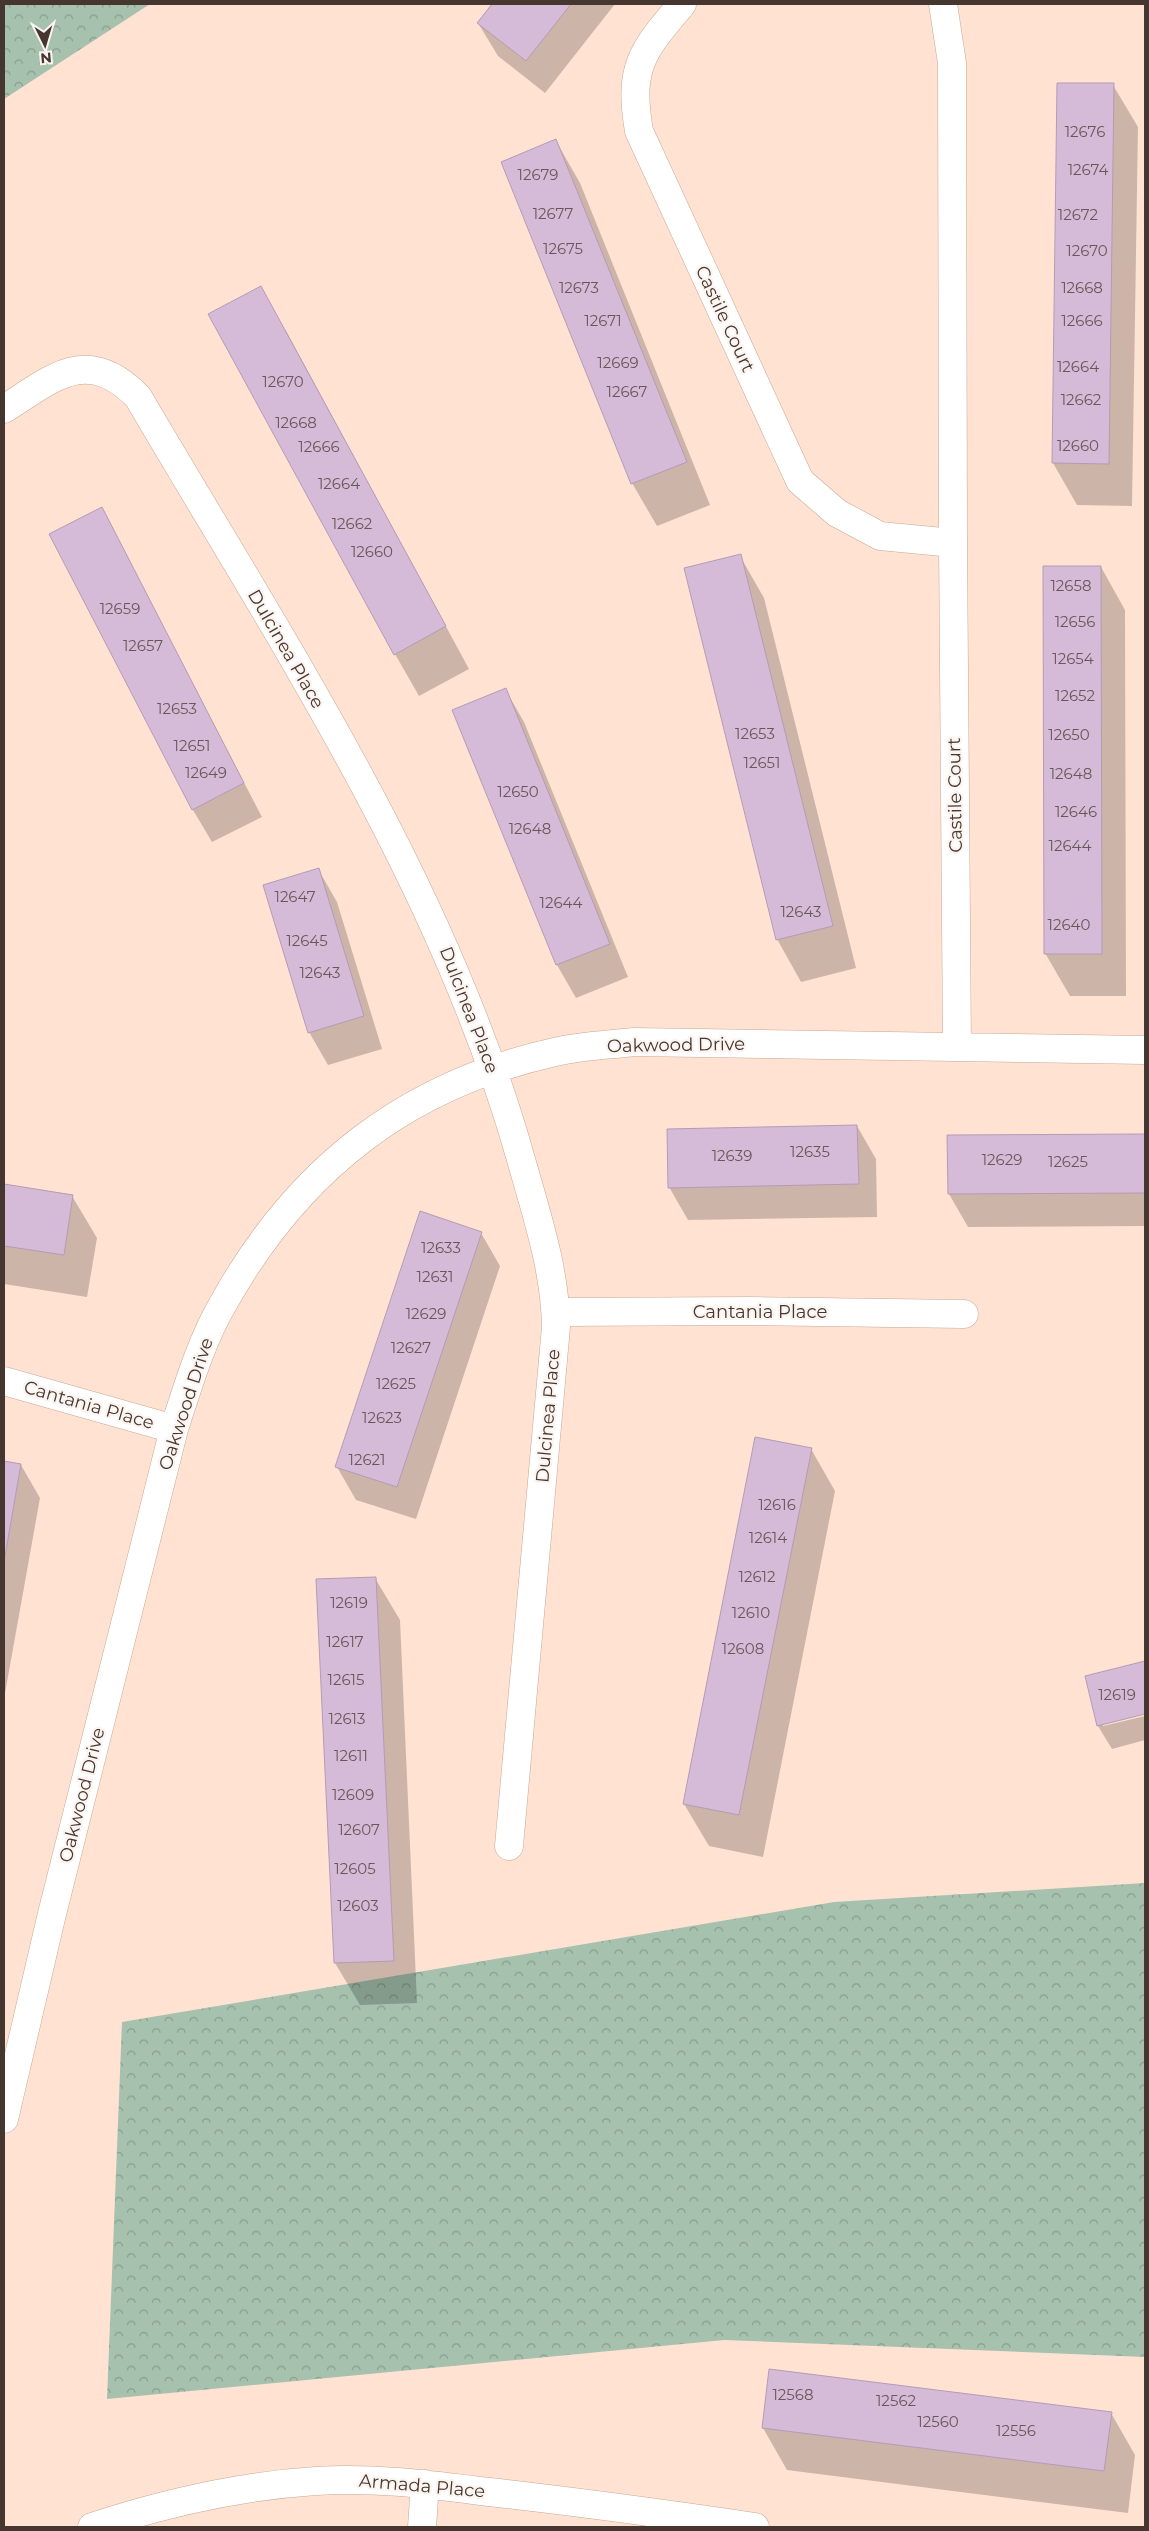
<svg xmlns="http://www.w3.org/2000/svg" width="1149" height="2531" viewBox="0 0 1149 2531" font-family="Montserrat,sans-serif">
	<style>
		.forest { fill: url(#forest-crowns) }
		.shadow { fill: #0003 }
		.building { fill: #d5bbd7; stroke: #b49bb6 }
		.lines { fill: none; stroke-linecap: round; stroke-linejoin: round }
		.street-casing { stroke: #c8a793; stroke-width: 29 }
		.street { stroke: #fff; stroke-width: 28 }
		.labels { text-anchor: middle; stroke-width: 4.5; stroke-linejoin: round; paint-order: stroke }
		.number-label { font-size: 15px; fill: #695859 }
		.street-label { font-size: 18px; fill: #45372f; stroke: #fcf4f0 }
	</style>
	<defs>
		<pattern id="forest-crowns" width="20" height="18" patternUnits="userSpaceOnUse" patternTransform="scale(1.25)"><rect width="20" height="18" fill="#a6c1ad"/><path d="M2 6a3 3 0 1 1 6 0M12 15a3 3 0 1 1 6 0" fill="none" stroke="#899e8d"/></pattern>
	</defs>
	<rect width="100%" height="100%" fill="#ffe2d2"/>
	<path class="forest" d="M4 4H150L4 99Z
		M1145 1883V2357L724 2340 107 2399 122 2022 834 1902Z"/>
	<path class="shadow" d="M493 4H615L545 93 498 56 478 23Z
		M1113 85 1138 127 1132 506 1077 505 1053 463Z
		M556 141 580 183 710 505 657 526 632 483 502 162Z
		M285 329 469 669 419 696 395 654Z
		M101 509 262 817 212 842 193 810Z
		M740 556 764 598 856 968 801 982 777 939Z
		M1101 567 1125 610 1126 996H1070L1045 953Z
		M505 689 524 722 628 977 576 998 557 965 453 710Z
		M318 869 337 902 382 1049 328 1065 309 1032Z
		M857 1126 876 1159 877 1217 688 1220 669 1187Z
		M1145 1135V1226L968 1227 949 1194V1136Z
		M4 1185 72 1196 97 1238 87 1297 4 1284Z
		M481 1233 500 1266 416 1519 356 1500 337 1467Z
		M811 1449 835 1491 763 1857 709 1846 684 1804Z
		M4 1462 21 1465 40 1498 4 1699Z
		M375 1578 400 1620 417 2003 360 2005 335 1963Z
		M1145 1662V1713L1103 1724V1726L1145 1716V1740L1112 1749 1098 1726 1086 1677Z
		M1111 2413 1135 2455 1128 2513 787 2470 763 2428Z"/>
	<path class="building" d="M492 4H571L526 61 477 23Z
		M1057 83H1114L1109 464 1052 463Z
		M556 139 687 462 631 484 501 162Z
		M261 286 446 626 394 655 208 314Z
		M102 507 244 783 192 810 49 534Z
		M741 554 833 926 776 940 684 568Z
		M1043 566H1101L1102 954H1044Z
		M506 688 610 944 556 965 452 710Z
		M319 868 364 1016 308 1033 263 885Z
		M857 1125 859 1184 668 1188 667 1129Z
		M1145 1134V1193L948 1194 947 1135Z
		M4 1184 73 1195 64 1255 4 1246Z
		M420 1211 482 1232 397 1487 335 1467Z
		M755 1437 812 1448 739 1815 683 1804Z
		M4 1461 21 1464 4 1562Z
		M376 1577 394 1961 334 1963 316 1579Z
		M1145 1661V1714L1097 1726 1085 1676Z
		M769 2369 1112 2412 1104 2471 762 2428Z"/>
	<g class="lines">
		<defs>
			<path id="street" d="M682 4C642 51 628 67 639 131L800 481 837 513 880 536 953 543
				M943 4 952 63 953 543 957 1047
				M4 409C53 378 87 345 138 397 281 641 442 881 520 1156 536 1213 555 1268 556 1327L509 1846
				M556 1312 749 1311 964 1314
				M4 1381 174 1429
				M4 2119 51 1918 174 1429C188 1386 201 1341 224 1302 298 1170 405 1085 555 1052 580 1046 608 1045 634 1042L1145 1050
				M92 2527C165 2503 239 2486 316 2481 374 2477 432 2485 489 2492 578 2502 666 2514 755 2527
				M422 2527 425 2484"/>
		</defs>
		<use href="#street" class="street-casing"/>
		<use href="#street" class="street"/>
	</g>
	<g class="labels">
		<g class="number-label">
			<text x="1085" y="137">12676</text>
			<text x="1088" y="175">12674</text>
			<text x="538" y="180">12679</text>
			<text x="553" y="219">12677</text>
			<text x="1078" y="220">12672</text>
			<text x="563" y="254">12675</text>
			<text x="1087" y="256">12670</text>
			<text x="579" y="293">12673</text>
			<text x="1082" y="293">12668</text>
			<text x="603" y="326">12671</text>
			<text x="1082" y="326">12666</text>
			<text x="618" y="368">12669</text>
			<text x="1078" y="372">12664</text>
			<text x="283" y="387">12670</text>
			<text x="627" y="397">12667</text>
			<text x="1081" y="405">12662</text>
			<text x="296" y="428">12668</text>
			<text x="1078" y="451">12660</text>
			<text x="319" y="452">12666</text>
			<text x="339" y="489">12664</text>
			<text x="352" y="529">12662</text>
			<text x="372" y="557">12660</text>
			<text x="1071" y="591">12658</text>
			<text x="120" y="614">12659</text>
			<text x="1075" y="627">12656</text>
			<text x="143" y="651">12657</text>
			<text x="1073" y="664">12654</text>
			<text x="1075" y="701">12652</text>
			<text x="177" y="714">12653</text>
			<text x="755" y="739">12653</text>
			<text x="1069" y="740">12650</text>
			<text x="192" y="751">12651</text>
			<text x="762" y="768">12651</text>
			<text x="206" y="778">12649</text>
			<text x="1071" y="779">12648</text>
			<text x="518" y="797">12650</text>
			<text x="1076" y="817">12646</text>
			<text x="530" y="834">12648</text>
			<text x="1070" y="851">12644</text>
			<text x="295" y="902">12647</text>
			<text x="561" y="908">12644</text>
			<text x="801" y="917">12643</text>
			<text x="1069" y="930">12640</text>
			<text x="307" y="946">12645</text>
			<text x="320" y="978">12643</text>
			<text x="810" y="1157">12635</text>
			<text x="732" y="1161">12639</text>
			<text x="1002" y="1165">12629</text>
			<text x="1068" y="1167">12625</text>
			<text x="441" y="1253">12633</text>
			<text x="435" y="1282">12631</text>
			<text x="426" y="1319">12629</text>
			<text x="411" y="1353">12627</text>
			<text x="396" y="1389">12625</text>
			<text x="382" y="1423">12623</text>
			<text x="367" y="1465">12621</text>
			<text x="777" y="1510">12616</text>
			<text x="768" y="1543">12614</text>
			<text x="757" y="1582">12612</text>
			<text x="349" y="1608">12619</text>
			<text x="751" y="1618">12610</text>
			<text x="345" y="1647">12617</text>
			<text x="743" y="1654">12608</text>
			<text x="346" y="1685">12615</text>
			<text x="1117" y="1700">12619</text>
			<text x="347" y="1724">12613</text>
			<text x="351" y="1761">12611</text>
			<text x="353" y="1800">12609</text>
			<text x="359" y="1835">12607</text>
			<text x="355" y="1874">12605</text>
			<text x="358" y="1911">12603</text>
			<text x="793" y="2400">12568</text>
			<text x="896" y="2406">12562</text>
			<text x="938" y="2427">12560</text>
			<text x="1016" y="2436">12556</text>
		</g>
		<g class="street-label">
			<text transform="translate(725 319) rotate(65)" y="6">Castile Court</text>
			<text transform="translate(286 649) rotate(60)" y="6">Dulcinea Place</text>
			<text transform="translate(955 795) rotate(-91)" y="6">Castile Court</text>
			<text transform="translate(469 1010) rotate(69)" y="6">Dulcinea Place</text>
			<text transform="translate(676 1045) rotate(-1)" y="6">Oakwood Drive</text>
			<text x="760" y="1318">Cantania Place</text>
			<text transform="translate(186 1404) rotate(-72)" y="6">Oakwood Drive</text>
			<text transform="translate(89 1405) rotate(16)" y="6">Cantania Place</text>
			<text transform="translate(548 1416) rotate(-85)" y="6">Dulcinea Place</text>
			<text transform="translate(82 1795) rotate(-76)" y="6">Oakwood Drive</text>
			<text transform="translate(422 2486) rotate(5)" y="6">Armada Place</text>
		</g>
	</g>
	<rect width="1149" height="2531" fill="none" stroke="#45372f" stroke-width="10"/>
	<g transform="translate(45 45) rotate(175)" stroke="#fcf4f0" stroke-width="4" paint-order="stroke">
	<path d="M0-4L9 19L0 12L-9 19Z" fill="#45372f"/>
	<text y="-8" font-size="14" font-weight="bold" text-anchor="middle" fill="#45372f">N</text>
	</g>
</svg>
